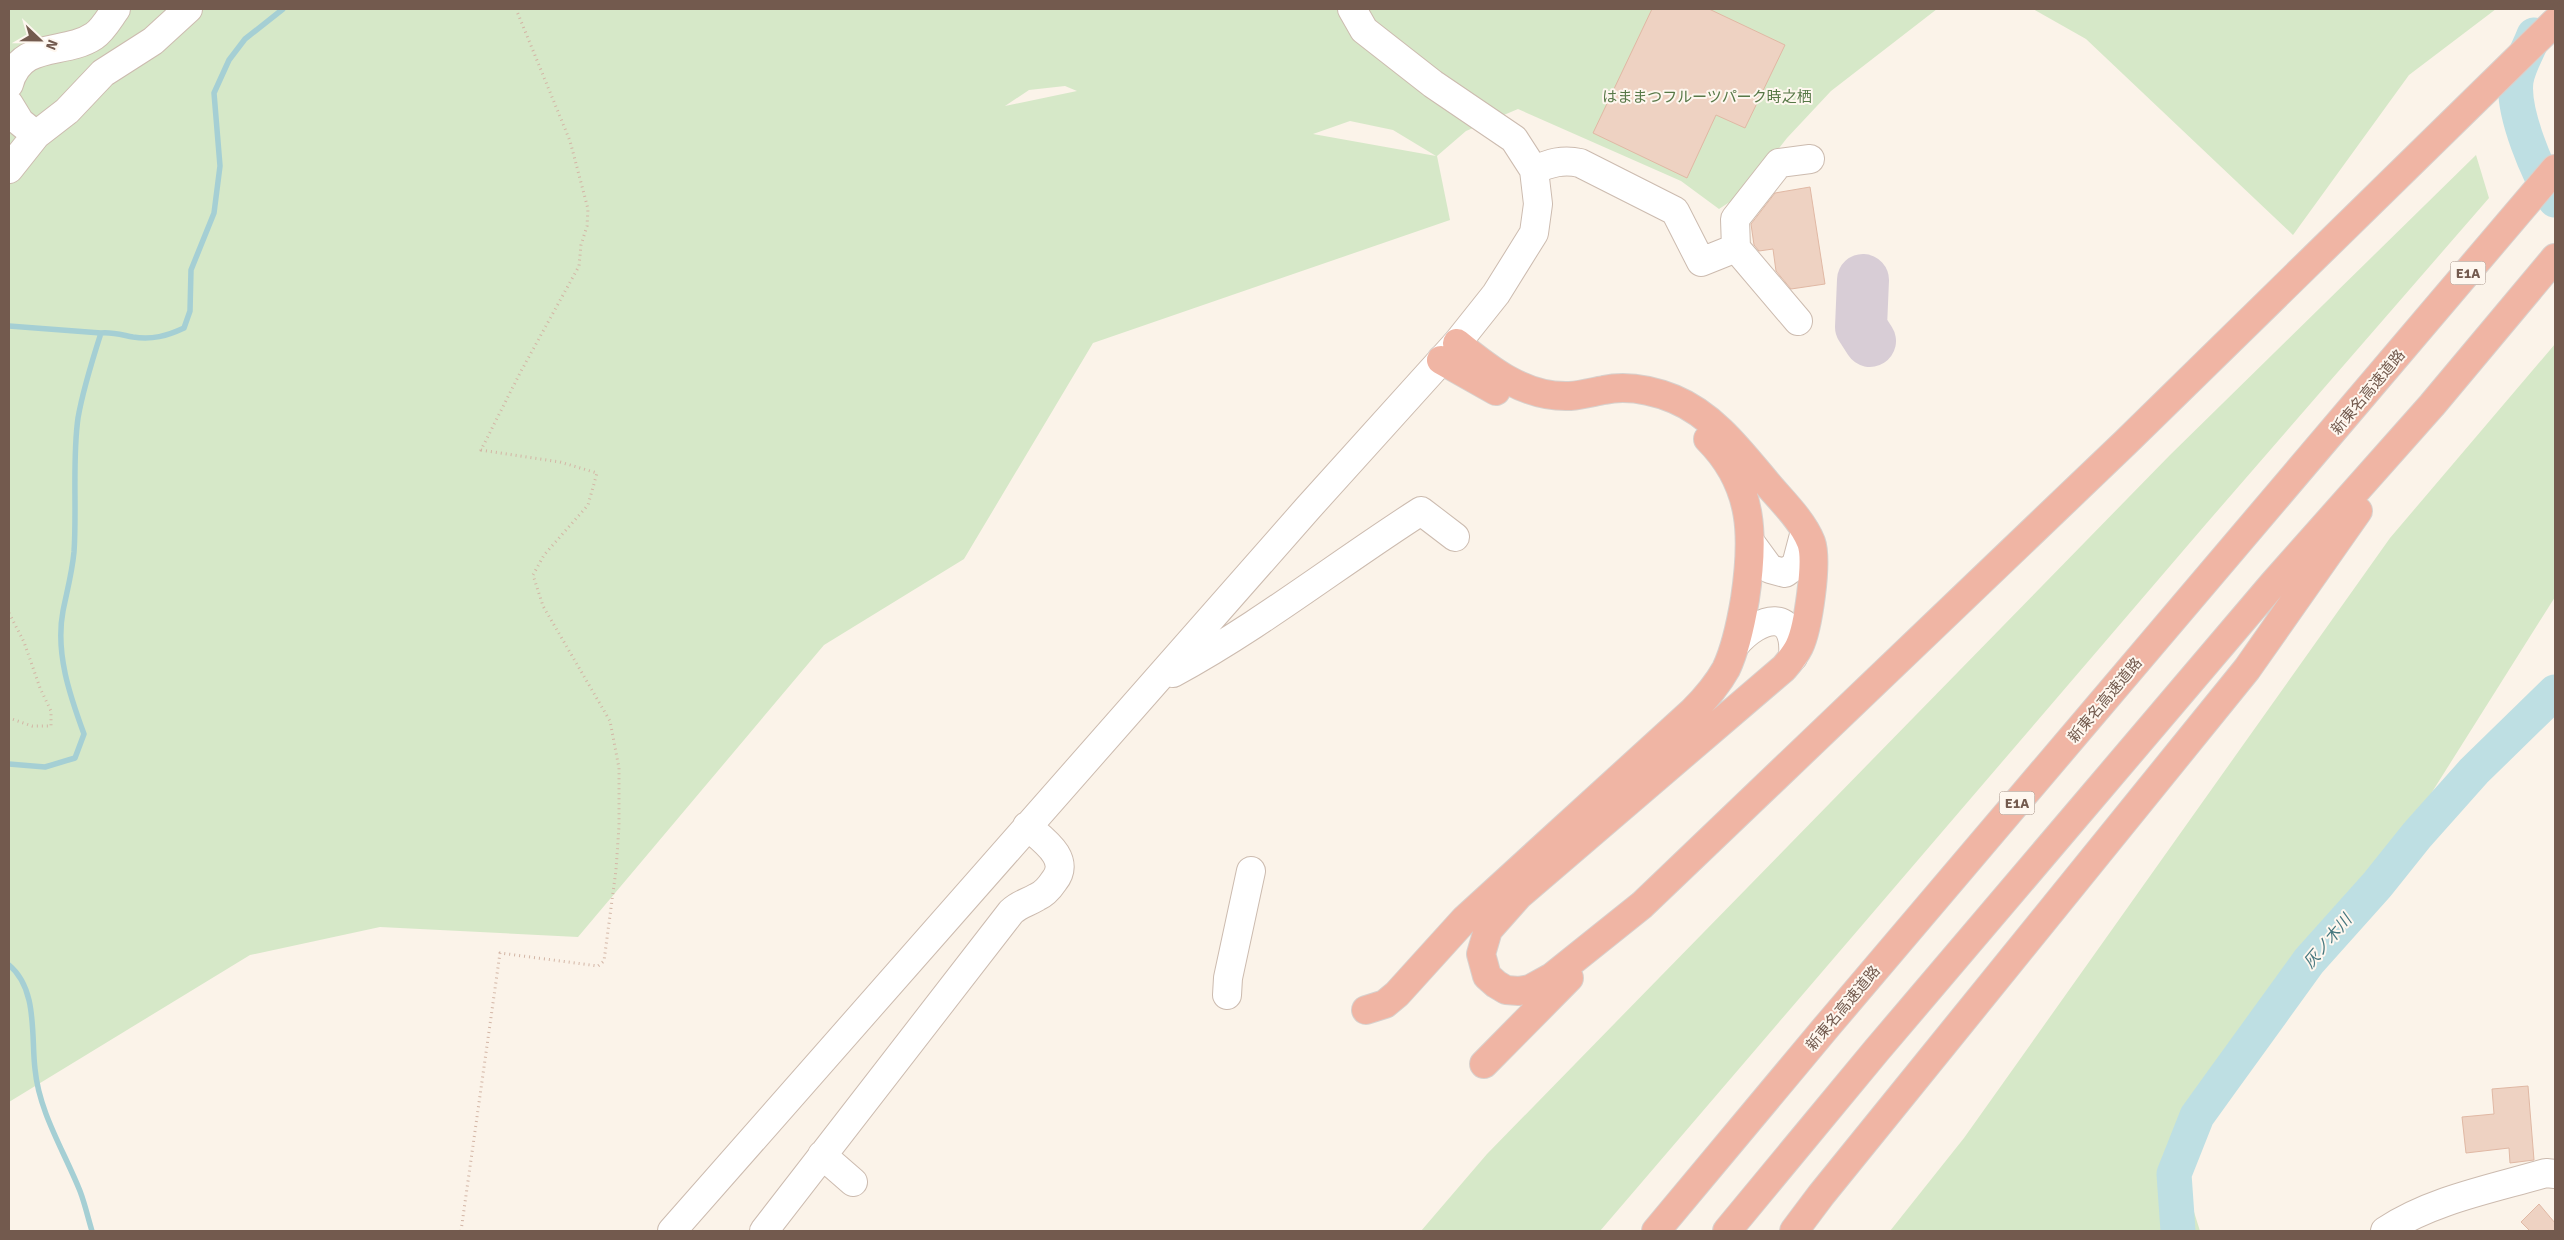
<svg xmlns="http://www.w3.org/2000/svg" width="2564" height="1240" viewBox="0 0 2564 1240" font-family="Signika,'Noto Sans JP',sans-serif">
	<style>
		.green { fill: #d6e8c8; fill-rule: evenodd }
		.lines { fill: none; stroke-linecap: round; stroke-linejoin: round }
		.stream { stroke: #a5cfd4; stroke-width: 5.5 }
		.river { stroke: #bedfe3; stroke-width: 35 }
		.taxiway { stroke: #d8cdd6; stroke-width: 52 }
		.building { fill: #eed2c2; stroke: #e0b8a4 }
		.minor-casing { stroke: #ccbbaf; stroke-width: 30 }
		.highway-casing { stroke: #d8d1cd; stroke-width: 30 }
		.path { stroke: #d3b5a5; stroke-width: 3; stroke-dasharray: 1 4; stroke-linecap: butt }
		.minor { stroke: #fff; stroke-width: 28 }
		.highway { stroke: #f0b5a4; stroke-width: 28 }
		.labels { text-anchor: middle; stroke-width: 4; stroke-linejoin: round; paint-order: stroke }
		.shield { fill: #fef7ef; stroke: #9d897e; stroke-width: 1 }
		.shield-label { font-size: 14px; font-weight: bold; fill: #735a4e }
		.park-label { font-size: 15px; fill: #577847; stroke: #fef7ef }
		.street-label { font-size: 15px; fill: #735a4e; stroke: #fef7ef }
		.water-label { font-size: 16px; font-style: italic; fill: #46777e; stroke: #fef7ef }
	</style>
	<rect width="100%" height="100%" fill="#fbf3e9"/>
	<path class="green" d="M9 9H1937L1831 91 1787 138 1745 192 1719 209 1681 181 1518 109 1466 131 1437 156 1450 220 1093 343 964 559 824 645 578 937 380 927 250 955 9 1102ZM1065 86 1077 91 1005 106 1029 90ZM1350 121 1393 130 1436 156 1313 134Z
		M2033 9H2496L2409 75 2293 235 2086 39Z
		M2476 155 2489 198 2206 524 1600 1231H1421L1487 1154 2170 455Z
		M2555 344V597L2340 938 2205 1128 2182 1174 2200 1231H1890L1964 1138 2390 538Z"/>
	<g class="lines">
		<path class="stream" d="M9 326 101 333C113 332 122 335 133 337 152 340 167 336 184 328L190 311 191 270 214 213 220 166 214 93 229 60 245 39 283 9
			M9 764 45 767 75 758 84 734C70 696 55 653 63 611 67 591 72 573 74 552 77 509 72 460 78 418 83 389 92 361 101 333
			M9 965C38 989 31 1036 35 1069 39 1112 64 1151 80 1191 85 1204 88 1218 92 1231"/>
		<path class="river" d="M2534 35C2529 49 2518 66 2516 81 2512 113 2538 174 2555 200
			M2178 1231 2174 1174 2197 1116 2220 1084 2309 961 2377 885 2417 835 2474 771 2555 692"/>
		<path class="taxiway" d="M1863 280 1861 327 1870 341"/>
	</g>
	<path class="building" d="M1652 9H1709L1785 45 1745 128 1716 115 1687 178 1593 133Z
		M1810 187 1825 284 1791 289 1776 271 1773 249 1759 251 1754 245 1751 224 1775 193Z
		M2528 1086 2534 1160 2510 1163 2509 1148 2466 1153 2462 1117 2494 1114 2492 1089Z
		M2539 1204 2555 1223V1231H2530L2521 1222Z"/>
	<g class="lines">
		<defs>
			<path id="minor" d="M9 84C21 40 64 56 94 36 103 30 110 17 116 9
				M9 104 20 122 36 135
				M9 169 36 135 67 111 103 73 153 41 188 9
				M1534 170C1550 163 1563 159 1580 163L1675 211 1701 262 1736 248 1798 321
				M1736 248 1735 219 1779 163 1810 159
				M1751 543 1770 569 1785 573 1796 565 1805 531
				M1736 644C1760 616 1797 607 1793 657
				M1173 673C1260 626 1338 564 1421 511L1455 537
				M1227 995 1228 978 1251 871
				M822 1155 853 1182
				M672 1231 1308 508 1457 343 1496 294 1534 233 1538 204 1534 170 1514 139 1433 84 1364 30 1352 9
				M764 1231 1011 912C1019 904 1027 903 1037 897 1044 894 1050 887 1054 881 1072 859 1043 840 1027 826
				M2385 1231C2432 1200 2491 1189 2546 1173L2555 1174"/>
			<path id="highway" d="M1457 343C1490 370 1525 398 1570 396 1582 395 1593 392 1604 390 1628 385 1651 390 1674 399 1715 416 1743 455 1771 488 1785 504 1803 522 1811 542 1818 561 1808 629 1799 647 1795 655 1790 661 1784 668L1519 895 1488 930 1481 954 1487 976 1496 984 1506 990 1519 991 1530 989 1552 977 1642 905 2126 442 2555 22
				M1441 360 1496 391
				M1366 1010 1385 1004 1397 994 1465 919 1693 711C1706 698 1717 685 1726 669 1736 648 1741 623 1745 599 1754 539 1755 486 1708 439
				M1484 1064 1569 978
				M1656 1231 1828 1025 2555 169
				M1727 1231 1876 1051 2273 584 2432 405 2555 258
				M1794 1231 1821 1195 2247 669 2358 511"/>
		</defs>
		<use href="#minor" class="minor-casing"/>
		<use href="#highway" class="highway-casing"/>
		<path class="path" d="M9 613 24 642 40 688 51 711V726H32L9 718
			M461 1231 500 953 598 966 604 961 616 870 619 826V768L610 721 543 606 533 575 544 555 588 505 597 473 560 462 481 450 520 373 579 266 581 245 587 226 588 209 570 141 516 9"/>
		<use href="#minor" class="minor"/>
		<use href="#highway" class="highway"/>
	</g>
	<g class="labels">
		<g class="shield">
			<rect x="2450.5" y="261.5" width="35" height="23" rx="4"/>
			<rect x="1999.5" y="791.5" width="35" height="23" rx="4"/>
		</g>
		<g class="shield-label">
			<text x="2468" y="278">E1A</text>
			<text x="2017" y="808">E1A</text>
		</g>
		<g class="park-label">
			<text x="1707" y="102">はままつフルーツパーク時之栖</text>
		</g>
		<g class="street-label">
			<text transform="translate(2368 392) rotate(-50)" y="5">新東名高速道路</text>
			<text transform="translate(2105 700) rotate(-50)" y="5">新東名高速道路</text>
			<text transform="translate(1843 1008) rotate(-50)" y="5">新東名高速道路</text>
		</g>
		<g class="water-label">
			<text transform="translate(2327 941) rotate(-50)" y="6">灰ノ木川</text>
		</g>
	</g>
	<rect width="2564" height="1240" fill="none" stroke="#735a4e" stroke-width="20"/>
	<g transform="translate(40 40) rotate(112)" stroke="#fef7ef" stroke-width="4" paint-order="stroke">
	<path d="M0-4L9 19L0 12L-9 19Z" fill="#735a4e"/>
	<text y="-8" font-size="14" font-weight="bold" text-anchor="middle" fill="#735a4e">N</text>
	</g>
</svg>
